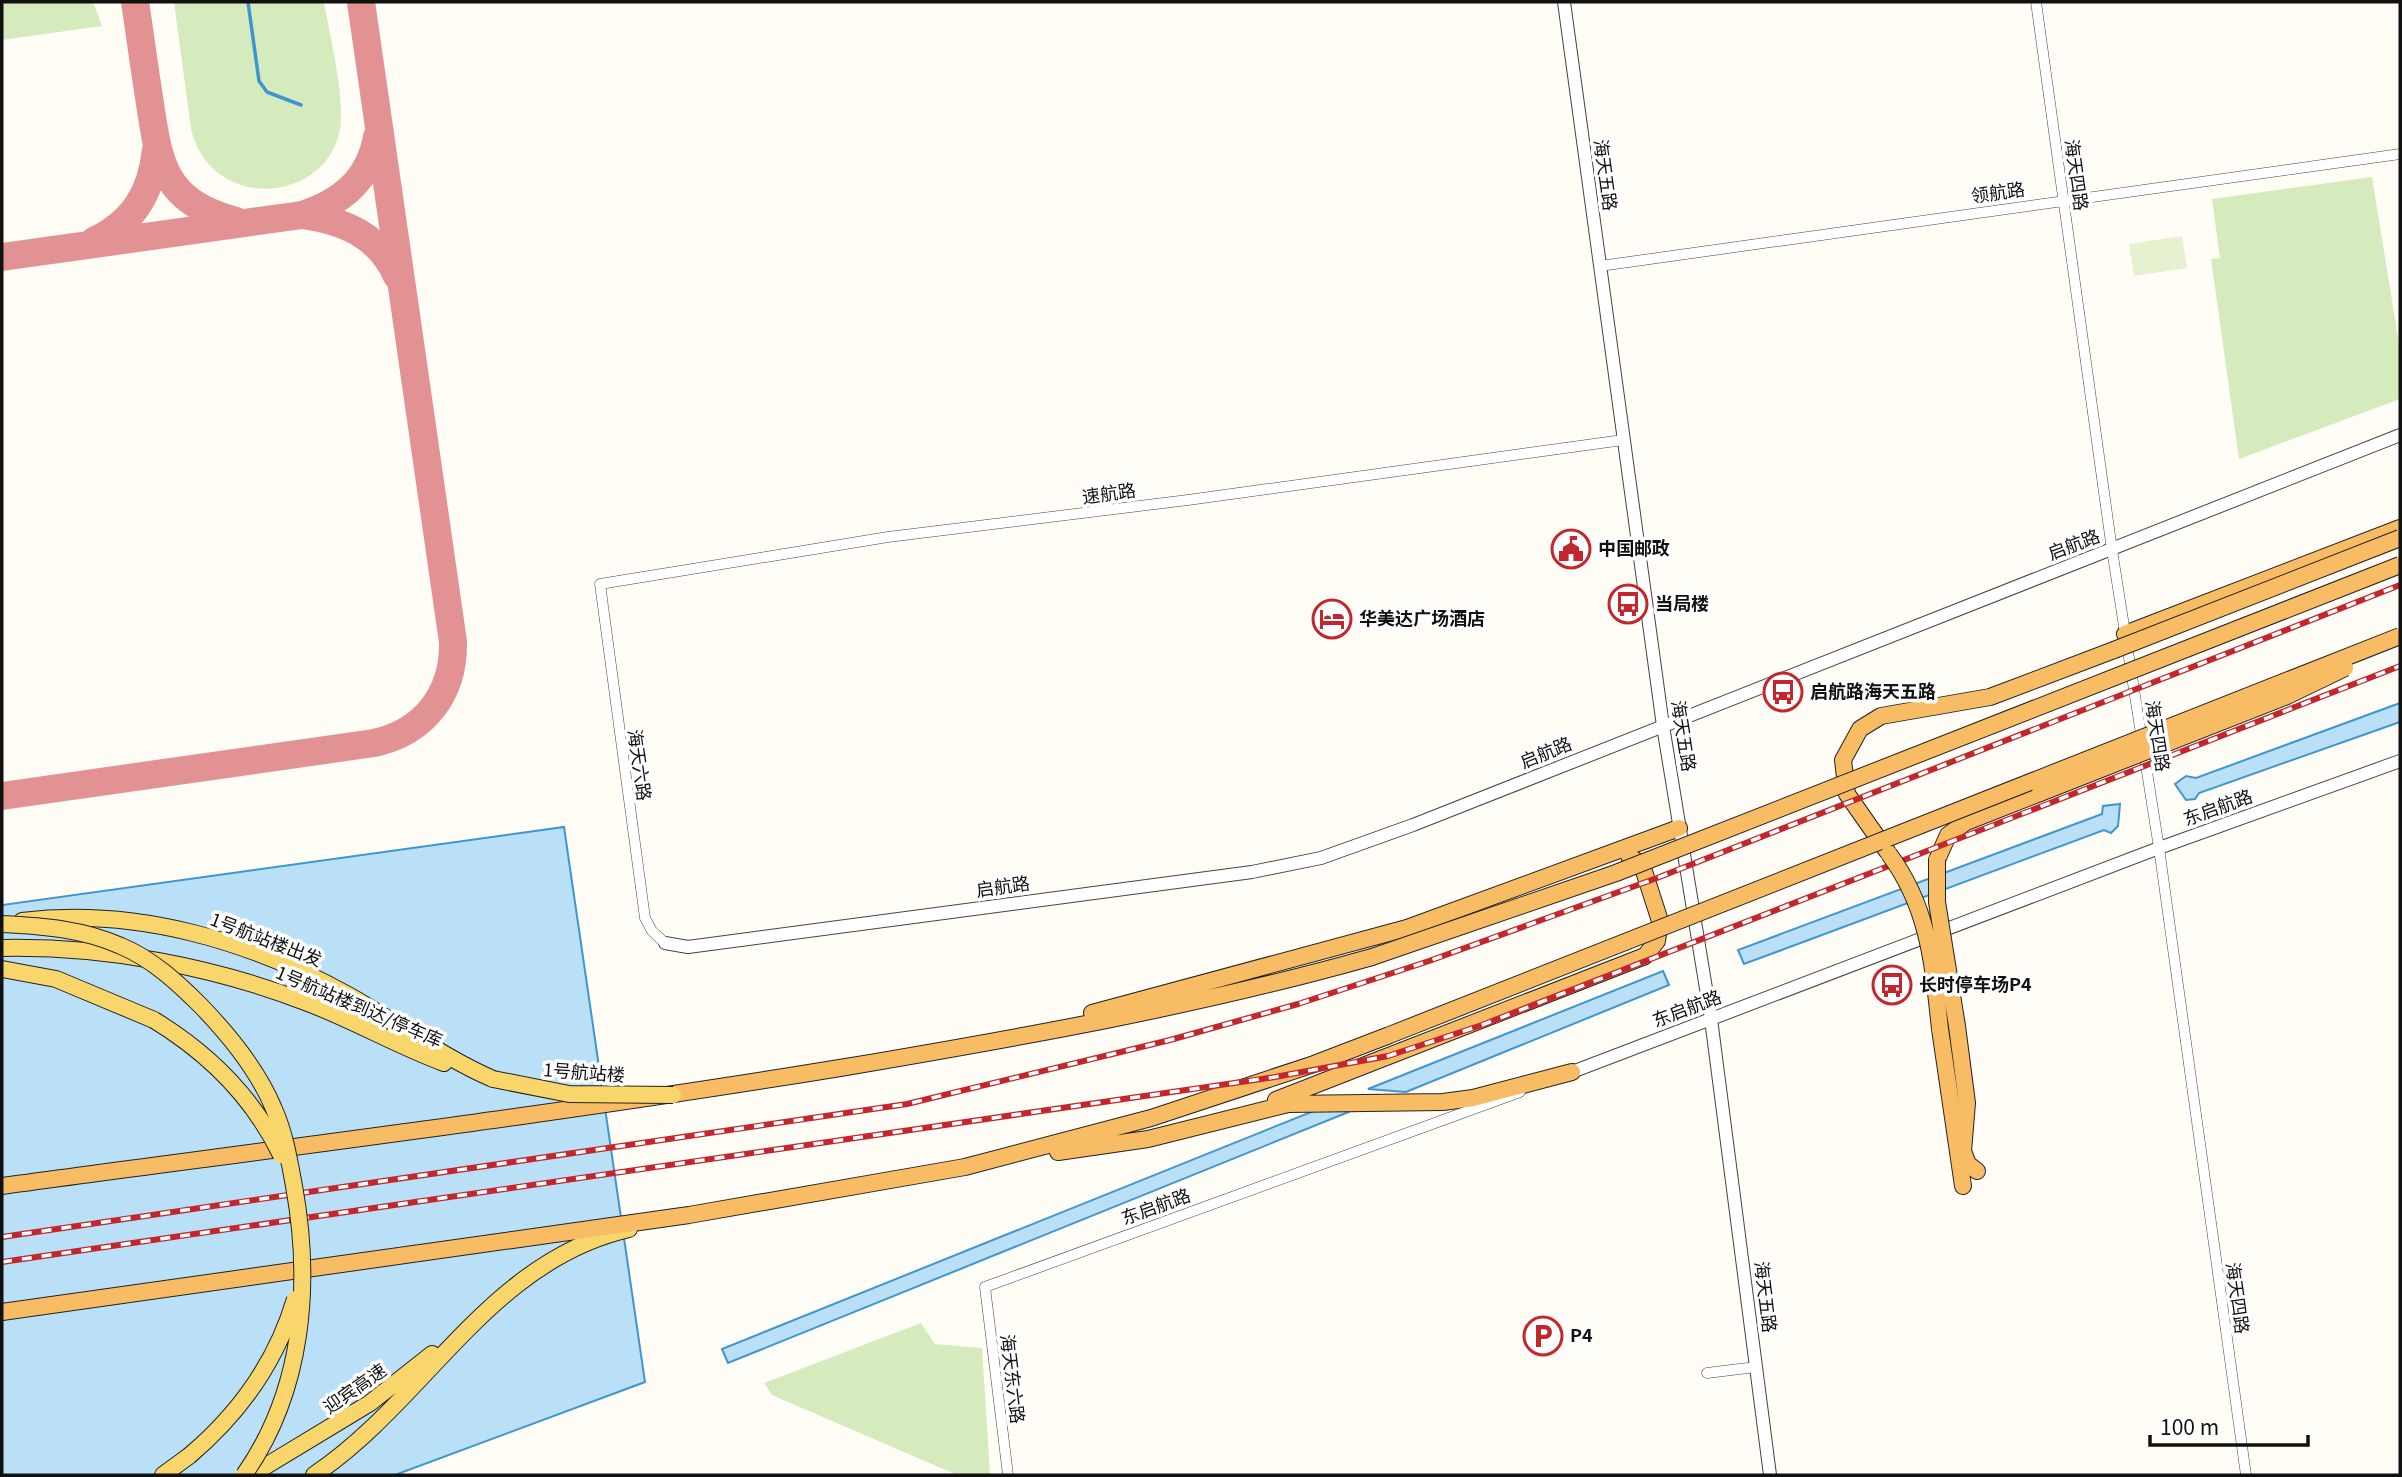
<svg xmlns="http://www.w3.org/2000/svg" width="2402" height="1477" viewBox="0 0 2402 1477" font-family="Georgia,'Noto Sans SC',serif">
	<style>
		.green { fill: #d5ebbd }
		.pitch { fill: #e6f2cf }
		.water { fill: #b9e0f7; stroke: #3f96cf; stroke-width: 2 }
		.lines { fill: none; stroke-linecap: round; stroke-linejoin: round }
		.stream { stroke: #3f96cf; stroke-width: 3.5 }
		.taxiway { stroke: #e29292; stroke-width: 28 }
		.minor-casing { stroke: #444; stroke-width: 11 }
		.tertiary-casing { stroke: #444; stroke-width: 14 }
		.primary-casing { stroke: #222; stroke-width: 18 }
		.trunk-casing { stroke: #222; stroke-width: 18 }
		.minor { stroke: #fff; stroke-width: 10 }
		.tertiary { stroke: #fff; stroke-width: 12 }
		.primary { stroke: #f9d66b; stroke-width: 16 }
		.trunk { stroke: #f7bc64; stroke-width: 16 }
		.rail-casing { stroke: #c4262e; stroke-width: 6 }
		.rail { stroke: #fff; stroke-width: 3.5; stroke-dasharray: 10; stroke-linecap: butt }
		.primary-bridge-casing { stroke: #222; stroke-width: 18; stroke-linecap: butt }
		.trunk-bridge-casing { stroke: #222; stroke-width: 18; stroke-linecap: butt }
		.primary-bridge { stroke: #f9d66b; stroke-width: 16 }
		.trunk-bridge { stroke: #f7bc64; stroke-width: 16 }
		.labels { text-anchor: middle; stroke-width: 7; stroke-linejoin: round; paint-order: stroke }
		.street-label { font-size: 18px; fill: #111; stroke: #fff }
		.poi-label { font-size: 18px; font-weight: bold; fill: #111; stroke: #fff; text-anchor: start }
	</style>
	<rect width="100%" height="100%" fill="#fffdf5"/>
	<path class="green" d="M2 2H93L102 26 2 40Z
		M174 2H324C330 36 345 96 340 129 327 204 211 213 191 129Z
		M2372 177 2400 350V399L2239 459 2211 259 2220 258 2212 199Z
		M921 1323 935 1344 982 1348 990 1475H957L772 1395 764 1383Z"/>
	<path class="pitch" d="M2182 236 2187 268 2134 276 2129 244Z"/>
	<path class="water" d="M2400 703V722L2199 793 2195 799 2186 800 2175 784 2186 776 2196 778Z
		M2120 804 2118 826 2111 833 2104 830 1744 964 1738 950 2102 814 2103 806Z
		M564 827 645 1382 395 1475H2V905Z
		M1663 971 1669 985 1406 1092 1368 1089Z
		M1321 1108 1351 1111 728 1363 722 1349Z"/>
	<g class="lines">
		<path class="stream" d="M248 2 259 81 267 92 301 105"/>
		<path class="taxiway" d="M135 2C140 34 144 66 149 97 159 165 163 201 236 221
			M302 215C344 221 379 235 397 276
			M94 241C134 222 151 193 156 150
			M2 257 302 215C342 202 369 180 377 137
			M2 796 374 743C425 732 454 693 453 642L361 2"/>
		<defs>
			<path id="minor" d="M2036 2 2112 550 2159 848 2246 1475
				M1600 266 2400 154
				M665 943 652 931 645 918 600 584 888 537 1188 500 1623 440
				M1707 1373 1756 1367
				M1008 1475 985 1287 1520 1092"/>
			<path id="tertiary" d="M1564 2 1663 726 1711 1019 1770 1475
				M665 943 688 947 1252 872 1321 858 1413 825 2400 435
				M1572 1072 2159 848 2400 761"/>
			<path id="primary" d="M22 921C136 907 251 941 350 996 398 1023 442 1057 493 1079
				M2 948C105 946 212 966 308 1003 355 1021 398 1046 444 1063
				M2 969 56 979 154 1020
				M163 1475 189 1456
				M251 1475 370 1403 432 1354
				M314 1475C426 1400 489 1261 629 1229"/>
			<path id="trunk" d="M2125 634 2400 528
				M1887 851 1847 794 1843 760 1860 729 1881 716 1990 697 2114 650
				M1937 860 1948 835 1966 822 2040 793
				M1092 1013 1407 928 1679 828
				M1957 1026 1967 1103 1963 1151 1968 1164 1977 1171
				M1940 1029 1963 1186
				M1276 1100 1645 956 1657 941 1660 921 1642 865 1629 856
				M1058 1152 1148 1139 1288 1104 1443 1102 1473 1098 1572 1072
				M2 1186C283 1148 566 1113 846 1067 1023 1037 1199 1006 1372 957
				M2 1312 689 1215 965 1167 1151 1118 1314 1064 1387 1036"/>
		</defs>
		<use href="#minor" class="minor-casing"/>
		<use href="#tertiary" class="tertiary-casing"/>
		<use href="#primary" class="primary-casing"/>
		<use href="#trunk" class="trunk-casing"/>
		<use href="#minor" class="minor"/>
		<use href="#tertiary" class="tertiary"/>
		<use href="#primary" class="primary"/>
		<use href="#trunk" class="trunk"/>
		<defs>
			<path id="rail" d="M2 1237 907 1104 1170 1040 1298 1004 1429 961 1657 878 2400 585
				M2 1262 1275 1077 1388 1056 1482 1025 2400 666"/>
		</defs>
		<use href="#rail" class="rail-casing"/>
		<use href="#rail" class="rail"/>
		<defs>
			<path id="primary-bridge" d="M2 924C43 926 83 929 121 946 152 959 177 982 201 1006 230 1036 258 1070 274 1109 285 1134 289 1159 294 1186 312 1285 303 1391 244 1475
				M154 1020C208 1053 253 1097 281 1155
				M493 1079 569 1094 673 1095
				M189 1456C240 1413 276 1363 295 1299"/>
			<path id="trunk-bridge" d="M2114 650 2400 538
				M2040 793 2287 696 2345 668
				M1889 854C1929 908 1933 964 1940 1029
				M1937 860V902L1957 1026
				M1372 957 1616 873 2400 565
				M1387 1036 2400 636"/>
		</defs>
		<use href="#primary-bridge" class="primary-bridge-casing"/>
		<use href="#trunk-bridge" class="trunk-bridge-casing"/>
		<use href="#primary-bridge" class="primary-bridge"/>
		<use href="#trunk-bridge" class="trunk-bridge"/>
	</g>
	<defs>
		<symbol id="civic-ring" viewBox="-11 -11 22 22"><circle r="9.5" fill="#fff" stroke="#c4262e" stroke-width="1.5"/><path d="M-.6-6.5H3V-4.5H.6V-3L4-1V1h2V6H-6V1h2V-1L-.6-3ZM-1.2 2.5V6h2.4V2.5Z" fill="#c4262e"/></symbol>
		<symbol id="bus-ring" viewBox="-11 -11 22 22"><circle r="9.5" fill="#fff" stroke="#c4262e" stroke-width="1.5"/><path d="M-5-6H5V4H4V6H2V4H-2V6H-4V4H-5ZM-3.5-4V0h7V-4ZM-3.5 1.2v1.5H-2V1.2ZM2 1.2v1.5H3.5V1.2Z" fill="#c4262e"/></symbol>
		<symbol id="hotel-ring" viewBox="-11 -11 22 22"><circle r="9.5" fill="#fff" stroke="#c4262e" stroke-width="1.5"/><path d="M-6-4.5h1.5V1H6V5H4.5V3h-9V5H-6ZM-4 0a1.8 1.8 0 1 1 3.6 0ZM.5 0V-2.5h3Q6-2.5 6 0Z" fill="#c4262e"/></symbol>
		<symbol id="parking-ring" viewBox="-11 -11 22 22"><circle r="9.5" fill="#fff" stroke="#c4262e" stroke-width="1.5"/><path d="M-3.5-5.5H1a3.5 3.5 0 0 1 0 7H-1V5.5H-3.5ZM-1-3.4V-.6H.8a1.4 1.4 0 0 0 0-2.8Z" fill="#c4262e"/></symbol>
	</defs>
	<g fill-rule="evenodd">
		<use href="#civic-ring" x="1549" y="527" width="44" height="44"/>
		<use href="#bus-ring" x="1606" y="582" width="44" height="44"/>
		<use href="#hotel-ring" x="1310" y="597" width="44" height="44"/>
		<use href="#bus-ring" x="1761" y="670" width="44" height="44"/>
		<use href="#bus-ring" x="1870" y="963" width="44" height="44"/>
		<use href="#parking-ring" x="1521" y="1314" width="44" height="44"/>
	</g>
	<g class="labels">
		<g class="street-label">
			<text transform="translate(1605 175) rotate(82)" y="6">海天五路</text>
			<text transform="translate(2076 175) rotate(82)" y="6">海天四路</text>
			<text transform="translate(1998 193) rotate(-8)" y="6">领航路</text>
			<text transform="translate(1109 494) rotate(-8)" y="6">速航路</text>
			<text transform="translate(2074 545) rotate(-21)" y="6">启航路</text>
			<text transform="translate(1683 736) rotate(81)" y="6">海天五路</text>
			<text transform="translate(2157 736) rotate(81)" y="6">海天四路</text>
			<text transform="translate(1546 753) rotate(-22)" y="6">启航路</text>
			<text transform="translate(639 765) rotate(82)" y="6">海天六路</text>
			<text transform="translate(2218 808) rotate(-20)" y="6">东启航路</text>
			<text transform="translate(1003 887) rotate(-8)" y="6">启航路</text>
			<text transform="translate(266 940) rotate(21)" y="6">1号航站楼出发</text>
			<text transform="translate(359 1007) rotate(23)" y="6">1号航站楼到达/停车库</text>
			<text transform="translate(1687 1009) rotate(-21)" y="6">东启航路</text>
			<text transform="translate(584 1073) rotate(4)" y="6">1号航站楼</text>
			<text transform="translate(1156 1207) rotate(-20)" y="6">东启航路</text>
			<text transform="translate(1765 1297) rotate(83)" y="6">海天五路</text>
			<text transform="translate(2237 1298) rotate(82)" y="6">海天四路</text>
			<text transform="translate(1012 1379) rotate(83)" y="6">海天东六路</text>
			<text transform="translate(355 1389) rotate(-35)" y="6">迎宾高速</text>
		</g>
		<g class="poi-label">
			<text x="1598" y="555">中国邮政</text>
			<text x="1655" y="610">当局楼</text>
			<text x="1359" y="625">华美达广场酒店</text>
			<text x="1810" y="698">启航路海天五路</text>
			<text x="1919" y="991">长时停车场P4</text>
			<text x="1570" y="1342">P4</text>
		</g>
	</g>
	<rect width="2402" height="1477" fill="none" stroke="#111111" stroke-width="7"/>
	<path d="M2150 1435v10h158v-10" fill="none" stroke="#111111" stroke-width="3.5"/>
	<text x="2160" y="1435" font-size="21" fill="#111111" stroke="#ffffff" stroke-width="5" paint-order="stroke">100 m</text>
</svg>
